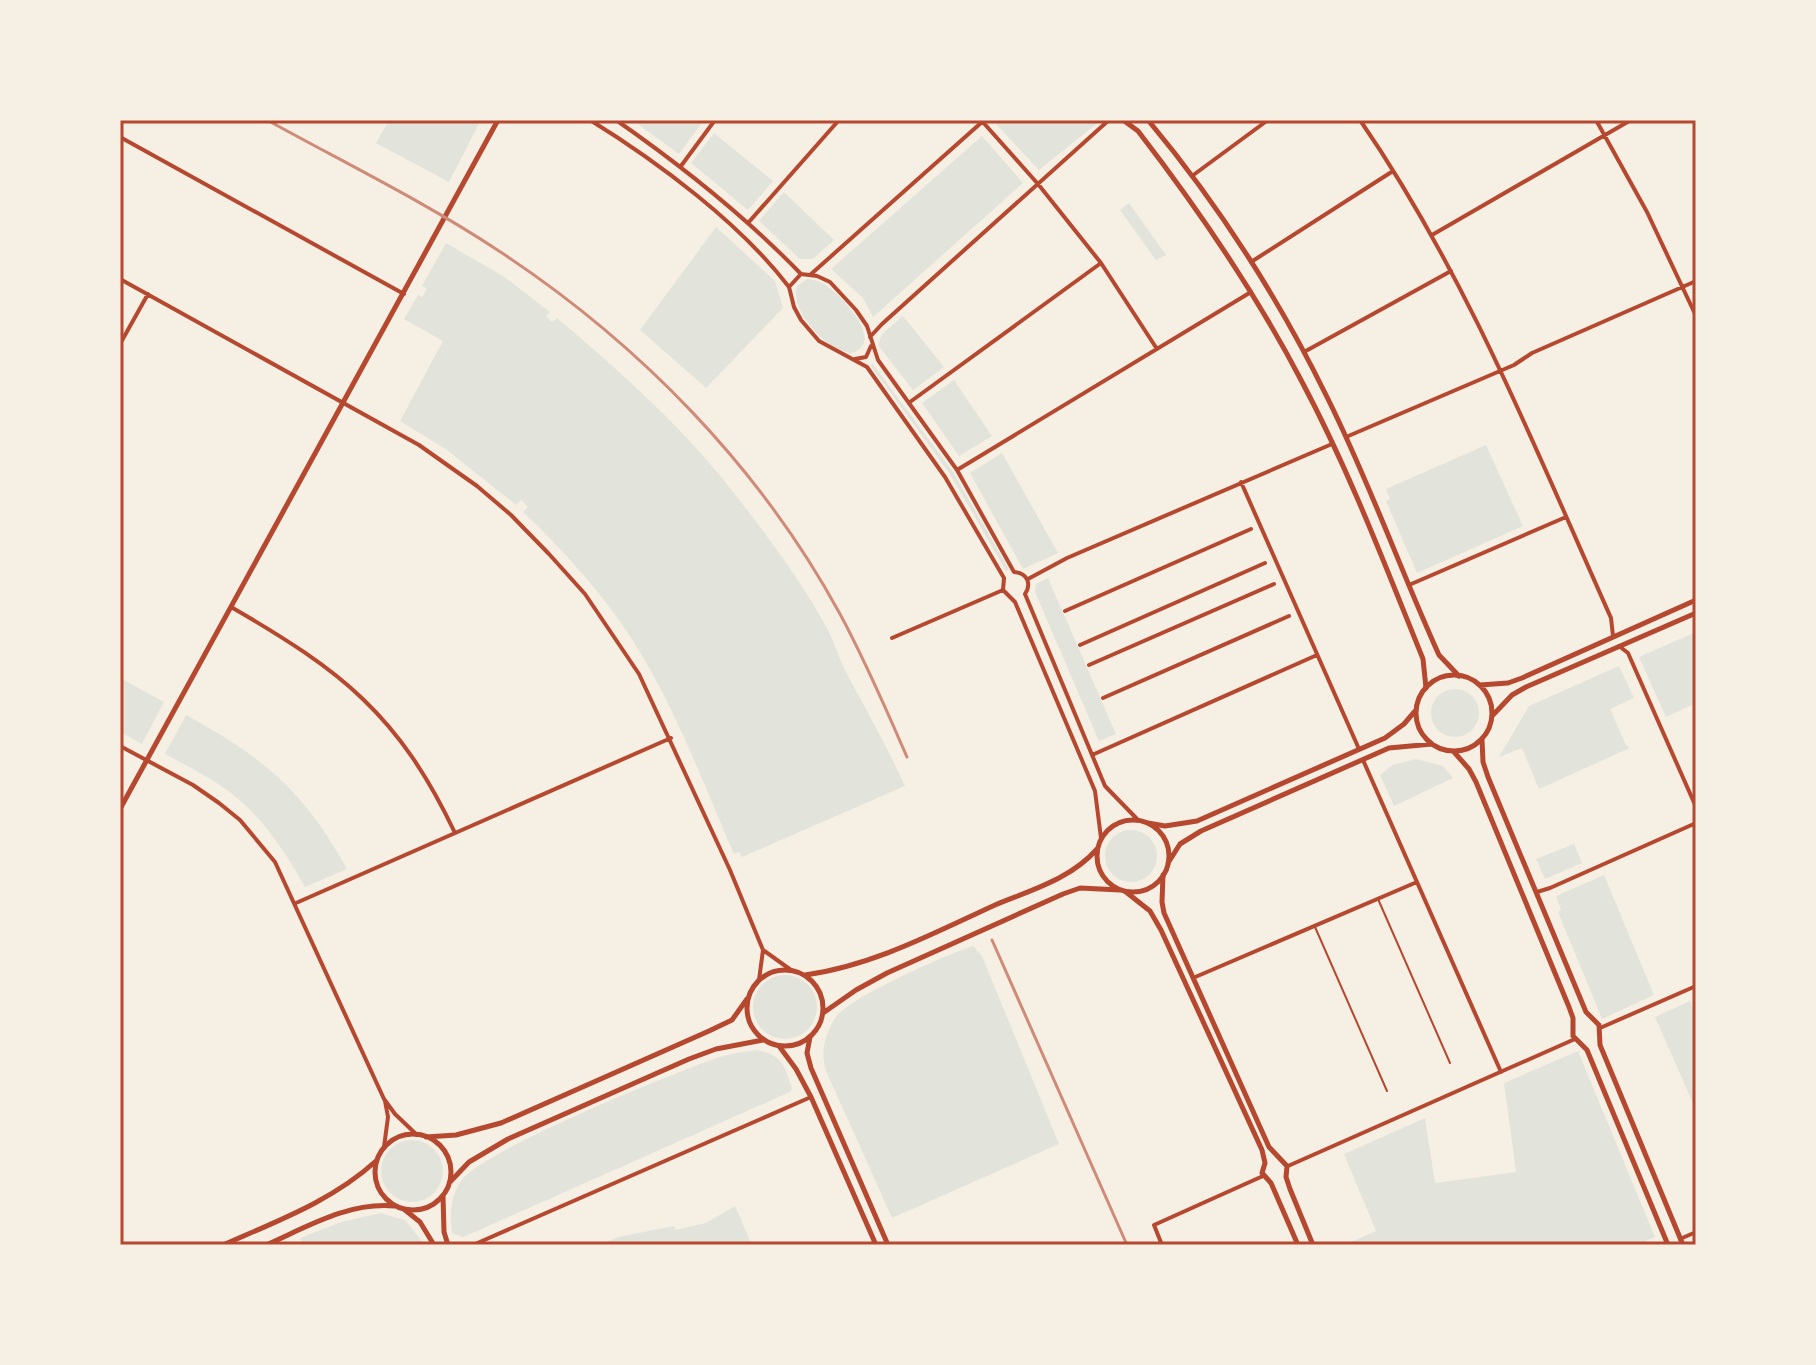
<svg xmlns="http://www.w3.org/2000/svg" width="1816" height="1365" viewBox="0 0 1816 1365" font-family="'Fira Sans',sans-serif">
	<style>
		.green { fill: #e2e4dc }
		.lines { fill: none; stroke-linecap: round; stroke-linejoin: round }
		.service { stroke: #b5482f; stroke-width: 2 }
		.minor { stroke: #b5482f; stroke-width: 4 }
		.tertiary { stroke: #b5482f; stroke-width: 5 }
		.secondary { stroke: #b5482f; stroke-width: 5 }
		.rail { stroke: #cf8b77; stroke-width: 3 }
		.neatline { fill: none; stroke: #b5482f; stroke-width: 3 }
	</style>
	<rect width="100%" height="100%" fill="#f6efe4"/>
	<path class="green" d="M389 120H481L449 182 376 143Z
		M632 120H698L702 123 679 154Z
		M999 120H1099L1100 121 1039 170 995 123Z
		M714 133 773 181 748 210 691 163Z
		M982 136 1023 183 873 317 863 298 831 269Z
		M784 192 834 240 813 259H800L759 221Z
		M1129 203 1166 255 1156 260 1120 210Z
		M716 227 775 281 783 308 706 388 640 330Z
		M446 243 503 276 550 312 546 316 552 322 557 318C618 370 680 424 730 488 764 531 800 579 827 628 834 642 839 658 846 672 866 710 887 746 905 786L742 857 739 852 734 854C700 776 670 693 621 623 592 582 559 546 523 512L528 507 521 500 516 505 447 450 400 421 443 341 404 319 418 295 422 297 427 289 422 286Z
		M807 279C824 280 838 294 848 306 857 317 874 339 858 350 854 353 851 354 846 352 824 347 789 309 797 286Z
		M903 316 944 367 913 390 878 345 882 334Z
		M872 363 953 472 1009 569 1006 571 950 474 871 366Z
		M954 380 992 436 959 456 922 403Z
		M1486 445 1523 526 1417 573 1386 501 1390 499 1386 489Z
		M1002 453 1058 553 1023 569 970 473Z
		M1048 578 1116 734 1099 741 1035 592 1036 584Z
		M1696 632V703L1666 717 1639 657Z
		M1619 666 1634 698 1610 709 1626 745 1630 748 1539 789 1522 748 1499 757 1529 706Z
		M120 678 164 702 142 744 120 732Z
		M1431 713a24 24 0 1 1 48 0a24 24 0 1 1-48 0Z
		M186 715C263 757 304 791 347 869L305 887C285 852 263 818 231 793 211 778 187 766 165 754Z
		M1416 759 1443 766 1453 778 1394 806 1380 775 1392 765Z
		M1105 856a26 26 0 1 1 52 0a26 26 0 1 1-52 0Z
		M1574 844 1582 863 1545 879 1536 859Z
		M1604 875 1654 995 1602 1019 1558 912 1561 910 1556 896Z
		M973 946 982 956 1059 1144 892 1218 826 1071C820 1052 825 1035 835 1018 849 997 946 955 973 946Z
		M753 1007a32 32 0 1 1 64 0a32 32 0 1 1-64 0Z
		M1690 1001 1696 1016V1110L1655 1017Z
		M756 1050C783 1055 784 1065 792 1088L790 1092 477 1231 463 1237 452 1233C449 1215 451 1196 461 1181 481 1151 671 1074 714 1059 727 1054 742 1052 756 1050Z
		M1578 1051 1655 1237 1636 1245H1344L1376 1231 1344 1154 1425 1118 1435 1183 1516 1172 1504 1083Z
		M381 1171a31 31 0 1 1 62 0a31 31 0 1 1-62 0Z
		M735 1206 752 1245H600L618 1237 674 1226 675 1230 706 1223Z
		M381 1213 405 1220 425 1245H303L300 1238 341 1222Z"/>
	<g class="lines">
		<path class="service" d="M1378 899 1450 1063
			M1315 927 1387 1091"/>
		<path class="minor" d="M590 120C658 162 740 223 789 287
			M616 120C682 166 745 216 801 274
			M981 120 1038 184 1101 263 1157 349
			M1360 120C1466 274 1535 448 1611 618L1613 636
			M1596 120 1647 212 1696 316
			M120 137 404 294
			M681 166 715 120
			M1192 176 1268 120
			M748 223 839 120
			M1432 235 1631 120
			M1251 262 1393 171
			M801 274 789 287 794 307 801 320 819 341 867 367 945 477 1004 578
			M801 274 817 276 830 282 856 310 867 326 878 360 957 470 1014 572
			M810 275 982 122
			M120 279 419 445 477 486 511 515 549 554 585 594 639 674 730 870 763 950 791 970
			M870 337 882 324 1109 120
			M120 344 148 294
			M1304 352 1451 271
			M855 359 866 357 871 346
			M910 402 1101 263
			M1346 437 1514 365 1532 353 1696 281
			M957 470 1251 292
			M1241 482 1359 749
			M1014 572C1027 573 1032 583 1025 594
			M1004 578 1003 590 1015 602 1095 791 1101 838
			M1028 579 1067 558 1332 444
			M1409 585 1566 517
			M1025 594 1105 786 1138 820
			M231 607C342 671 399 715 455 833
			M1065 611 1251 529
			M892 638 1003 590
			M1080 645 1265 563
			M1619 646 1628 653 1696 807
			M1089 665 1274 584
			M1103 698 1289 616
			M120 746 193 785 219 803 240 820 275 862 384 1099 395 1114 417 1135
			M1092 755 1317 655
			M1363 760 1501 1072
			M1537 892 1550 888 1696 823
			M296 903 671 738
			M1193 978 1417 882
			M759 980 763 950
			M1600 1028 1696 986
			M384 1147 388 1117 385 1101
			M1288 1166 1575 1039
			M1680 1239 1696 1232
			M473 1245 811 1097
			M1162 1245 1154 1225 1263 1176"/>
		<path class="tertiary" d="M1123 120 1138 131C1199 210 1255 292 1301 380 1349 470 1385 565 1423 659L1426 688
			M1148 120C1218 204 1279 299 1327 397 1369 481 1400 569 1439 655L1459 676
			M1482 740 1483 762 1488 777 1586 1012 1599 1025 1600 1045 1683 1245
			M1454 752 1469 769 1476 782 1569 1007 1573 1018V1036L1587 1050 1668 1245
			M120 809 498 120
			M1163 875 1162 902 1164 913 1269 1147 1287 1166 1286 1177 1290 1189 1313 1245
			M1126 892 1150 911 1161 930 1262 1150 1265 1163 1262 1173 1271 1183 1298 1245
			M810 1037 807 1053 811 1068 888 1245
			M779 1046 796 1069 811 1097 876 1245
			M443 1196 444 1232 448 1245
			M405 1210 420 1222 434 1245"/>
		<path class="secondary" d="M1416 713a38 38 0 1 1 76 0a38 38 0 1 1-76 0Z
			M1480 685 1508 683 1522 678 1696 600
			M1493 715 1512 695 1526 687 1696 613
			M1097 856a36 36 0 1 1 72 0a36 36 0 1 1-72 0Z
			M1148 823 1165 826 1197 821 1385 738 1404 724 1416 710
			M1168 863 1180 844 1201 831 1389 748 1432 744
			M747 1008a38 38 0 1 1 76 0a38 38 0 1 1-76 0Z
			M805 975C872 966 934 933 995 905 1031 890 1071 879 1097 849
			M823 1013 856 990 887 973 1063 894 1080 888 1120 890
			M375 1172a38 38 0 1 1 76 0a38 38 0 1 1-76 0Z
			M426 1137 456 1135 501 1123 709 1031 732 1020 747 999
			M450 1182 469 1162 508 1139 689 1059 716 1049 763 1040
			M223 1245C277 1221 332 1201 376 1161
			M266 1245C307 1227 348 1202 394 1206"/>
		<path class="rail" d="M267 120C345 163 425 202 499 251 639 343 760 467 840 614 865 660 886 709 907 757
			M992 940 1127 1245"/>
	</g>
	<rect width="1816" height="1365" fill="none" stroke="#f6efe4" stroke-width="244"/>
	<rect x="122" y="122" width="1572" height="1121" class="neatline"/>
</svg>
